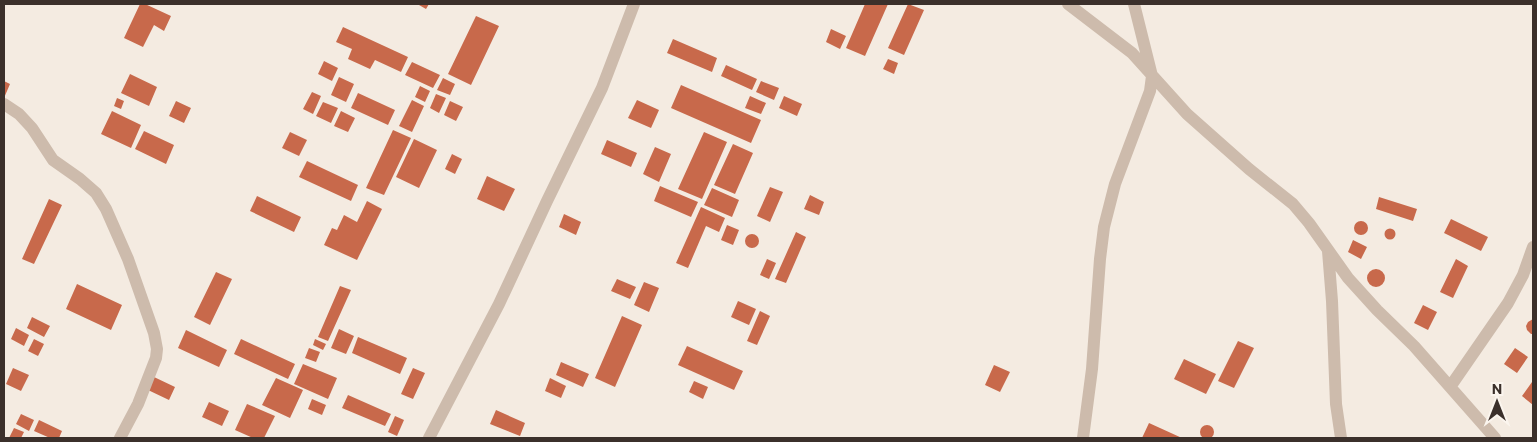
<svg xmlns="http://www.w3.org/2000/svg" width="1537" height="442" viewBox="0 0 1537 442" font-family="Commissioner,sans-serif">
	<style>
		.building { fill: #c8694b }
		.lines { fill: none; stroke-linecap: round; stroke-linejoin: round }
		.street { stroke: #cdbbac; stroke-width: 12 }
	</style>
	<rect width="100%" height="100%" fill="#f4ebe1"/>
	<path class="building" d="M140 4H145L171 16 164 31 154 25 143 47 124 38Z
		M420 4H429L426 9 419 5Z
		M865 4H888L865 56 846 48Z
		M908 4 924 10 904 55 888 48Z
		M476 16 499 26 471 85 448 74Z
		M343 27 408 57 401 72 375 60 370 69 348 59 352 49 336 42Z
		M831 29 846 36 840 49 826 42Z
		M673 39 717 58 712 72 667 53Z
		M888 59 898 63 894 74 883 69Z
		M324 61 338 68 332 81 318 74Z
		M412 62 440 75 433 88 405 75Z
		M726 65 757 79 752 90 721 76Z
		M130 74 157 87 149 106 121 93Z
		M339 77 354 84 346 102 331 95Z
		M443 78 455 84 450 95 437 90Z
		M4 81 10 84 4 98Z
		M761 81 779 88 774 100 756 92Z
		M681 85 761 120 751 143 671 108Z
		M420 86 430 91 425 102 415 97Z
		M312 92 321 96 313 114 303 109Z
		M358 93 395 110 388 125 351 108Z
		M436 94 446 98 439 113 430 108Z
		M750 96 766 103 761 114 745 108Z
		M784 96 802 104 797 116 779 108Z
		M117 98 124 101 121 109 114 106Z
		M412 100 424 106 412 132 399 126Z
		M637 100 659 110 651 128 628 118Z
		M176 101 191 108 184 123 169 116Z
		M450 101 463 107 456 121 444 115Z
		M323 102 338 108 331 123 316 116Z
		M112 111 141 125 131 148 101 134Z
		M341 111 355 118 348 132 334 126Z
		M393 130 411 138 384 195 366 188Z
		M144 131 174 145 166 164 135 149Z
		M290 132 307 140 299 156 282 148Z
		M704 132 727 142 702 199 678 189Z
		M414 139 437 150 419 188 396 177Z
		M607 140 637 153 631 167 601 154Z
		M733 144 753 153 735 194 714 185Z
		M655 147 671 154 659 182 643 174Z
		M452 154 462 159 455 174 445 169Z
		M307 161 358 185 351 201 299 177Z
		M487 176 515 189 504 211 477 199Z
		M660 186 698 202 691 217 654 201Z
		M770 187 783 192 770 222 757 216Z
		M712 188 739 200 732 217 704 205Z
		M810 195 824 202 819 215 804 209Z
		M257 196 301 217 294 232 250 211Z
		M1379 197 1417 209 1413 221 1376 209Z
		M49 199 62 205 34 264 22 259Z
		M367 201 382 209 357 260 324 245 332 228 337 230 344 215 357 222Z
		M701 207 725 218 719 232 706 226 688 268 676 263Z
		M564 214 581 222 576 235 559 227Z
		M1451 219 1488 237 1481 251 1444 233Z
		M1354 228a7 7 0 1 1 14 0a7 7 0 1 1-14 0Z
		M727 225 739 230 733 245 721 240Z
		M1384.5 234a5.5 5.5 0 1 1 11 0a5.5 5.5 0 1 1-11 0Z
		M796 232 806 237 786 283 775 279Z
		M745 241a7 7 0 1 1 14 0a7 7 0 1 1-14 0Z
		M1353 240 1367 247 1361 259 1348 252Z
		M767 259 776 263 769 279 760 275Z
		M1456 259 1468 266 1453 298 1440 292Z
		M1367 278a9 9 0 1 1 18 0a9 9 0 1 1-18 0Z
		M216 272 232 279 210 325 194 317Z
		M617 279 636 287 630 299 611 291Z
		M644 282 659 288 649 312 634 305Z
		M77 284 122 305 111 330 66 309Z
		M340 286 351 290 328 341 318 337Z
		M738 301 756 309 749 325 731 317Z
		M1423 305 1437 312 1428 330 1414 323Z
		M760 311 770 316 757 345 747 341Z
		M622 316 642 325 615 387 595 378Z
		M32 317 50 326 44 337 27 328Z
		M1533 319V334H1531L1527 330 1526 326 1528 322Z
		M16 328 29 335 24 346 11 339Z
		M339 329 354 336 346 354 331 348Z
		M186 330 227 350 219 367 178 348Z
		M358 337 407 358 400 374 352 353Z
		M34 339 44 344 38 356 28 351Z
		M241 339 295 364 288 379 234 354Z
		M315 339 326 344 323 350 313 345Z
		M1238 341 1254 348 1234 388 1218 381Z
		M687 346 743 371 734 390 678 365Z
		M309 348 320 352 316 362 305 358Z
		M1515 348 1528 357 1517 373 1504 364Z
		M1184 359 1216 374 1206 394 1174 379Z
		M561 362 589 374 583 387 556 375Z
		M303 364 337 378 328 399 294 384Z
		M994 365 1010 372 1000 392 985 385Z
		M13 368 29 375 21 391 6 384Z
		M413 368 425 373 413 399 401 394Z
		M154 377 175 387 169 400 148 390Z
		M276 378 303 390 290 418 262 405Z
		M550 378 566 386 561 398 545 391Z
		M694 381 708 387 703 399 689 392Z
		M1532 382 1533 383V405L1522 396Z
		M348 395 391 414 385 426 342 408Z
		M312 399 326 405 322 415 308 409Z
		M209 402 229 411 222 426 202 417Z
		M247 404 275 416 264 438H253L235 430Z
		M496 410 525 423 520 436 490 424Z
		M21 414 34 420 29 431 16 424Z
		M395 416 404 420 397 436 388 432Z
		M39 420 62 431 59 438H50L34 431Z
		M1149 423 1182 438H1142Z
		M1200 432a7 7 0 1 1 14 0a7 7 0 1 1-14 0Z
		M14 428 24 432 21 438H9Z"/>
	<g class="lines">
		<path class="street" d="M1068 4 1132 53 1187 114 1249 169 1293 204 1309 223 1348 278 1377 310 1414 346 1495 438
			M4 104 19 114 32 128 53 160 80 179 96 193 106 209 128 259 154 333 157 349 156 358 138 404 120 438
			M1328 251 1332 301 1336 404 1341 438
			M1450 387 1508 303 1523 275 1533 247
			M429 438 499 304 547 201 602 88 634 4
			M1083 438 1092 369 1100 259 1104 227 1115 184 1150 91 1152 76 1134 4"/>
	</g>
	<rect width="1537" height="442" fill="none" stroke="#3b302b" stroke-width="10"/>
	<g transform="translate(1497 402)" stroke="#fbf5ee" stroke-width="4" paint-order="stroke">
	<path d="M0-4L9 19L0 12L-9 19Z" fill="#3b302b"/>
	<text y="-8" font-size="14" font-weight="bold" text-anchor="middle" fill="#3b302b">N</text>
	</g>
</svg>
